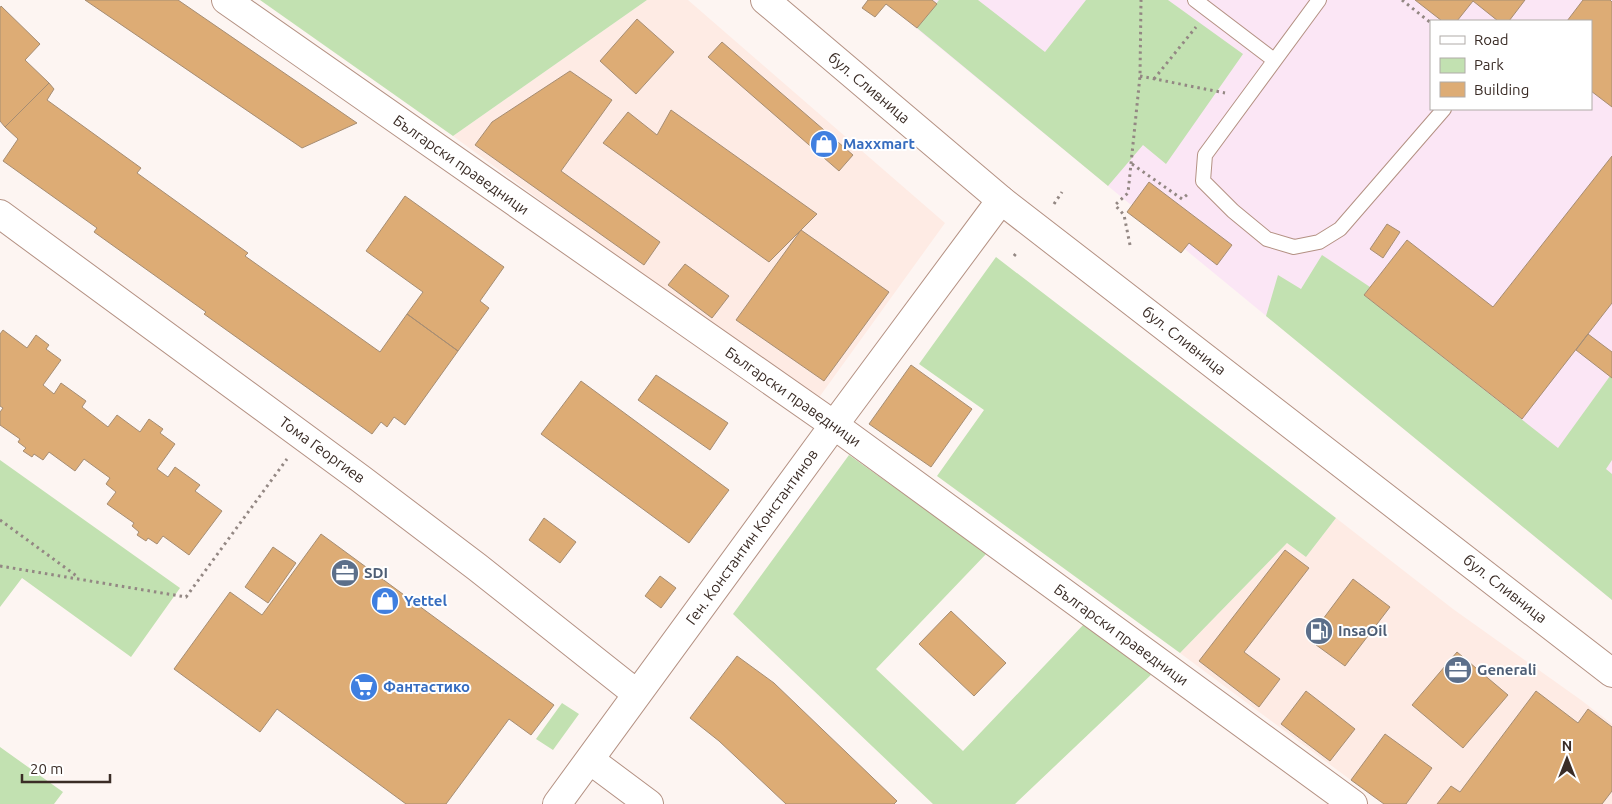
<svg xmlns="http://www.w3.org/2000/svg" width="1612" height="804" viewBox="0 0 1612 804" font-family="Ubuntu,sans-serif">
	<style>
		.built { fill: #feebe4 }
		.industrial { fill: #fbe6f5; fill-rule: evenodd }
		.green { fill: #c2e1b1 }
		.building { fill: #ddac75; stroke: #a68d73 }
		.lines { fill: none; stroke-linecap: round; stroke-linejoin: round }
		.service-casing { stroke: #b49183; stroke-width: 16 }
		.minor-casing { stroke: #b49183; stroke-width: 30 }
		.primary-casing { stroke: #b49183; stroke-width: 30 }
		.path { stroke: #938783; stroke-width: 3; stroke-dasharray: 2.5 4; stroke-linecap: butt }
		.service { stroke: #fff; stroke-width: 14 }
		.minor { stroke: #fff; stroke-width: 28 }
		.primary { stroke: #fff; stroke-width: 28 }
		.labels { text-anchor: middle; stroke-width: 4; stroke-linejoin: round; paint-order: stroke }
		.street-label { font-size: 15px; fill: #3a2c26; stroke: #fff }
		.shop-label { font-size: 15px; font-weight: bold; fill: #366cbe; stroke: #fff; text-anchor: start }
		.service-label { font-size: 15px; font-weight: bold; fill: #4e5e75; stroke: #fff; text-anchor: start }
	</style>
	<rect width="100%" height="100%" fill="#fdf5f2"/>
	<path class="built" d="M647 0H688L945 223 815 403 453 136Z
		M1336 518 1453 609 1581 700 1612 724V804H1383L1180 653 1287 543 1306 557Z"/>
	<path class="industrial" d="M882 0H1612V600L1108 186ZM1431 21H1591V109H1431Z"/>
	<path class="green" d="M260 0H647L453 136Z
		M939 0H978L1045 52 1086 0H1168L1243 54 1166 164 1143 145 1108 186 917 28Z
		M1322 255 1370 287 1364 295 1558 448 1610 376 1612 378V460L1606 469 1612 474V600L1266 316 1278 275 1301 289Z
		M996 257 1336 518 1306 557 1287 543 1180 653 937 476 984 410 919 364Z
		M849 455 987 553 876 669 963 751 1085 623 1154 672 1015 804H933L733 614Z
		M0 460 180 588 131 657 22 578 0 607Z
		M562 703 579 714 553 750 536 739Z
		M0 747 63 792 54 804H0Z"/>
	<path class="building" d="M85 0H178L357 123 302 148Z
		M868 0H932L937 4 917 28 886 4 875 17 862 8Z
		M1415 0H1525L1509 21H1498L1473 1 1457 21H1442Z
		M1583 0H1610L1612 2V107L1591 91V21H1567Z
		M1 6 40 44 25 60 49 83 5 127 0 121V8Z
		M637 19 674 52 636 94 600 61Z
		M722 42 853 155 839 171 708 57Z
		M570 71 612 100 561 171 660 242 644 265 475 145 492 122Z
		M49 83 54 89 47 100 141 168 137 173 248 253 245 256 380 352 407 314 458 351 405 425 394 417 387 427 381 422 372 434 204 314 206 312 94 232 97 228 3 161 18 139 5 127Z
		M671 110 817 214 769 262 603 143 628 112 657 135Z
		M1612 156V303L1522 419 1364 295 1407 240 1493 307Z
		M1149 182 1232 245 1217 265 1189 243 1181 253 1127 212Z
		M405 196 504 267 480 301 489 308 458 351 407 314 423 292 366 251Z
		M1387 224 1400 232 1383 258 1370 249Z
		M801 230 889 292 824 381 736 320Z
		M685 264 729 296 712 318 668 285Z
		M3 330 27 348 36 335 49 345 46 349 61 360 43 385 54 394 61 383 86 401 82 407 108 427 117 415 140 432 149 419 163 429 160 433 175 444 157 469 168 477 175 467 200 485 195 491 222 511 189 555 163 536 157 544 148 538 146 541 137 535 139 532 132 526 134 523 107 504 116 492 106 484 110 478 84 459 75 471 49 452 43 460 34 454 32 457 23 451 26 448 18 442 20 439 0 425V412L3 408 0 406V334Z
		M1588 334 1612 352V378L1576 350Z
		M911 365 972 409 931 467 869 424Z
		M656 375 728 423 710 450 638 400Z
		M581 381 729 490 689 543 541 434Z
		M544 518 576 542 560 563 529 540Z
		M321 534 554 705 531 735 509 719 446 804H406L277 709 260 732 174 669 230 592 262 615Z
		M273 547 296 563 268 603 245 587Z
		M1285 550 1309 568 1244 652 1280 679 1259 707 1199 661Z
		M660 576 676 588 661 608 645 596Z
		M1353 579 1390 607 1345 666 1308 639Z
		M951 611 1006 663 974 696 919 644Z
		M1457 652 1508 695 1463 748 1412 705Z
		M737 656 774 683 897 801 894 804H786L719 741 690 718Z
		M1306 691 1355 729 1330 761 1281 724Z
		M1536 691 1578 723 1588 709 1612 727V791L1602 804H1437L1451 786 1460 792Z
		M1385 734 1432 768 1406 804H1384L1351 780Z"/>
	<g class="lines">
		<defs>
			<path id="service" d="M1195 0 1274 60
				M1319 0 1205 155 1203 181 1233 211 1267 239 1294 247 1319 242 1340 229 1444 109"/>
			<path id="minor" d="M226 0 834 425 1353 804
				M0 214 361 479 477 567 637 694
				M590 760 649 804
				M557 804 834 425 1001 200"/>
			<path id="primary" d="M765 0 1001 200 1612 673"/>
		</defs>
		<use href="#service" class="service-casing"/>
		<use href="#minor" class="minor-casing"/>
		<use href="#primary" class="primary-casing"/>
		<path class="path" d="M1402 0 1431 23
			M1140 76 1225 93
			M1154 79 1196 27
			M1132 164 1182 199 1188 194
			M1054 204 1062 192
			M1130 245 1124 215 1115 205 1128 193 1140 76 1141 0
			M1014 256 1018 251
			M0 520 78 577
			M0 566 186 597 287 459"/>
		<use href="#service" class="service"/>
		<use href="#minor" class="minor"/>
		<use href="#primary" class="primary"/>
	</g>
	<defs>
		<symbol id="shop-disc" viewBox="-11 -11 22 22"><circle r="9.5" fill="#3f7fe0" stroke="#fff"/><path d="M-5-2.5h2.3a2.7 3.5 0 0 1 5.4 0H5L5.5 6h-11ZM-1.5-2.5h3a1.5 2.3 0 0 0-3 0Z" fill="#fff"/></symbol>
		<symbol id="office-disc" viewBox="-11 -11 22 22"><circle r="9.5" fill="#5c6f8a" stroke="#fff"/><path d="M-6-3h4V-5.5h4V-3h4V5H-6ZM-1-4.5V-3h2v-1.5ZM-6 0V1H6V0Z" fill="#fff"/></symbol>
		<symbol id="fuel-disc" viewBox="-11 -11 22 22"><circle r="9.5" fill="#5c6f8a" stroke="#fff"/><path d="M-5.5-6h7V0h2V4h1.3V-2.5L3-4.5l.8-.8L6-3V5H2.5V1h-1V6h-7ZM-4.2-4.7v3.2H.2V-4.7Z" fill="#fff"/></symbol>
		<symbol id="supermarket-disc" viewBox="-11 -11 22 22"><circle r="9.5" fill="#3f7fe0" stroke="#fff"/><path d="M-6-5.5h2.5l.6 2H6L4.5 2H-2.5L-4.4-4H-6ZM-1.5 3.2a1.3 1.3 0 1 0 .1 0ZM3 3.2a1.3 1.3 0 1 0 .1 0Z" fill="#fff"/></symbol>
	</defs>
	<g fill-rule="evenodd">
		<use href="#shop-disc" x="808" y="128" width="32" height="32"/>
		<use href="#office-disc" x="329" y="557" width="32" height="32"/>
		<use href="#shop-disc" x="369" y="585" width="32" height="32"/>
		<use href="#fuel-disc" x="1303" y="615" width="32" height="32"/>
		<use href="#office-disc" x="1442" y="654" width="32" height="32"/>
		<use href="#supermarket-disc" x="348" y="671" width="32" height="32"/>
	</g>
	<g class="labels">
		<g class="street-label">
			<text transform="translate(869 88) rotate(40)" y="5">бул. Сливница</text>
			<text transform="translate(461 165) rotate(35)" y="5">Български праведници</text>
			<text transform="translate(1184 341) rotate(38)" y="5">бул. Сливница</text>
			<text transform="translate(793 397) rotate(35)" y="5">Български праведници</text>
			<text transform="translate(322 450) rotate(36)" y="5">Тома Георгиев</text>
			<text transform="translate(752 537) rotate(-54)" y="5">Ген. Константин Константинов</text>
			<text transform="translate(1505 589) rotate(38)" y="5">бул. Сливница</text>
			<text transform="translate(1121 635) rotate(36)" y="5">Български праведници</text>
		</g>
		<g class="shop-label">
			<text x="843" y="149">Maxxmart</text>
			<text x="404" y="606">Yettel</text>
			<text x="383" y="692">Фантастико</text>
		</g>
		<g class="service-label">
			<text x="364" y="578">SDI</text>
			<text x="1338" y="636">InsaOil</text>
			<text x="1477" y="675">Generali</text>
		</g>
	</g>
	<rect x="1430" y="20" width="162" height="90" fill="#ffffff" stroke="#b0aba8"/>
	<rect x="1440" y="36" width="25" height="8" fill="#ffffff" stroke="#b0aba8"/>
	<text x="1474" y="45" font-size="15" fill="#3a2c26">Road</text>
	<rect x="1440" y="58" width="25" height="15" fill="#c2e1b1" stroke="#b0aba8"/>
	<text x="1474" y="70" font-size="15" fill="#3a2c26">Park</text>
	<rect x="1440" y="82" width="25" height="15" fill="#ddac75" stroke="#b0aba8"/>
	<text x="1474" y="95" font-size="15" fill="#3a2c26">Building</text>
	<g transform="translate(1567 759)" stroke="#ffffff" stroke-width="4" paint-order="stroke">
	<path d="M0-4L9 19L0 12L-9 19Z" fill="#3a2c26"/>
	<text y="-8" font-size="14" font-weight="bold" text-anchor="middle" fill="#3a2c26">N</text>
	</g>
	<path d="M22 774v8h88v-8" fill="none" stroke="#3a2c26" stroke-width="2.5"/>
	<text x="30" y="774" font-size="15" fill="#3a2c26" stroke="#ffffff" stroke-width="4" paint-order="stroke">20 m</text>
</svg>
